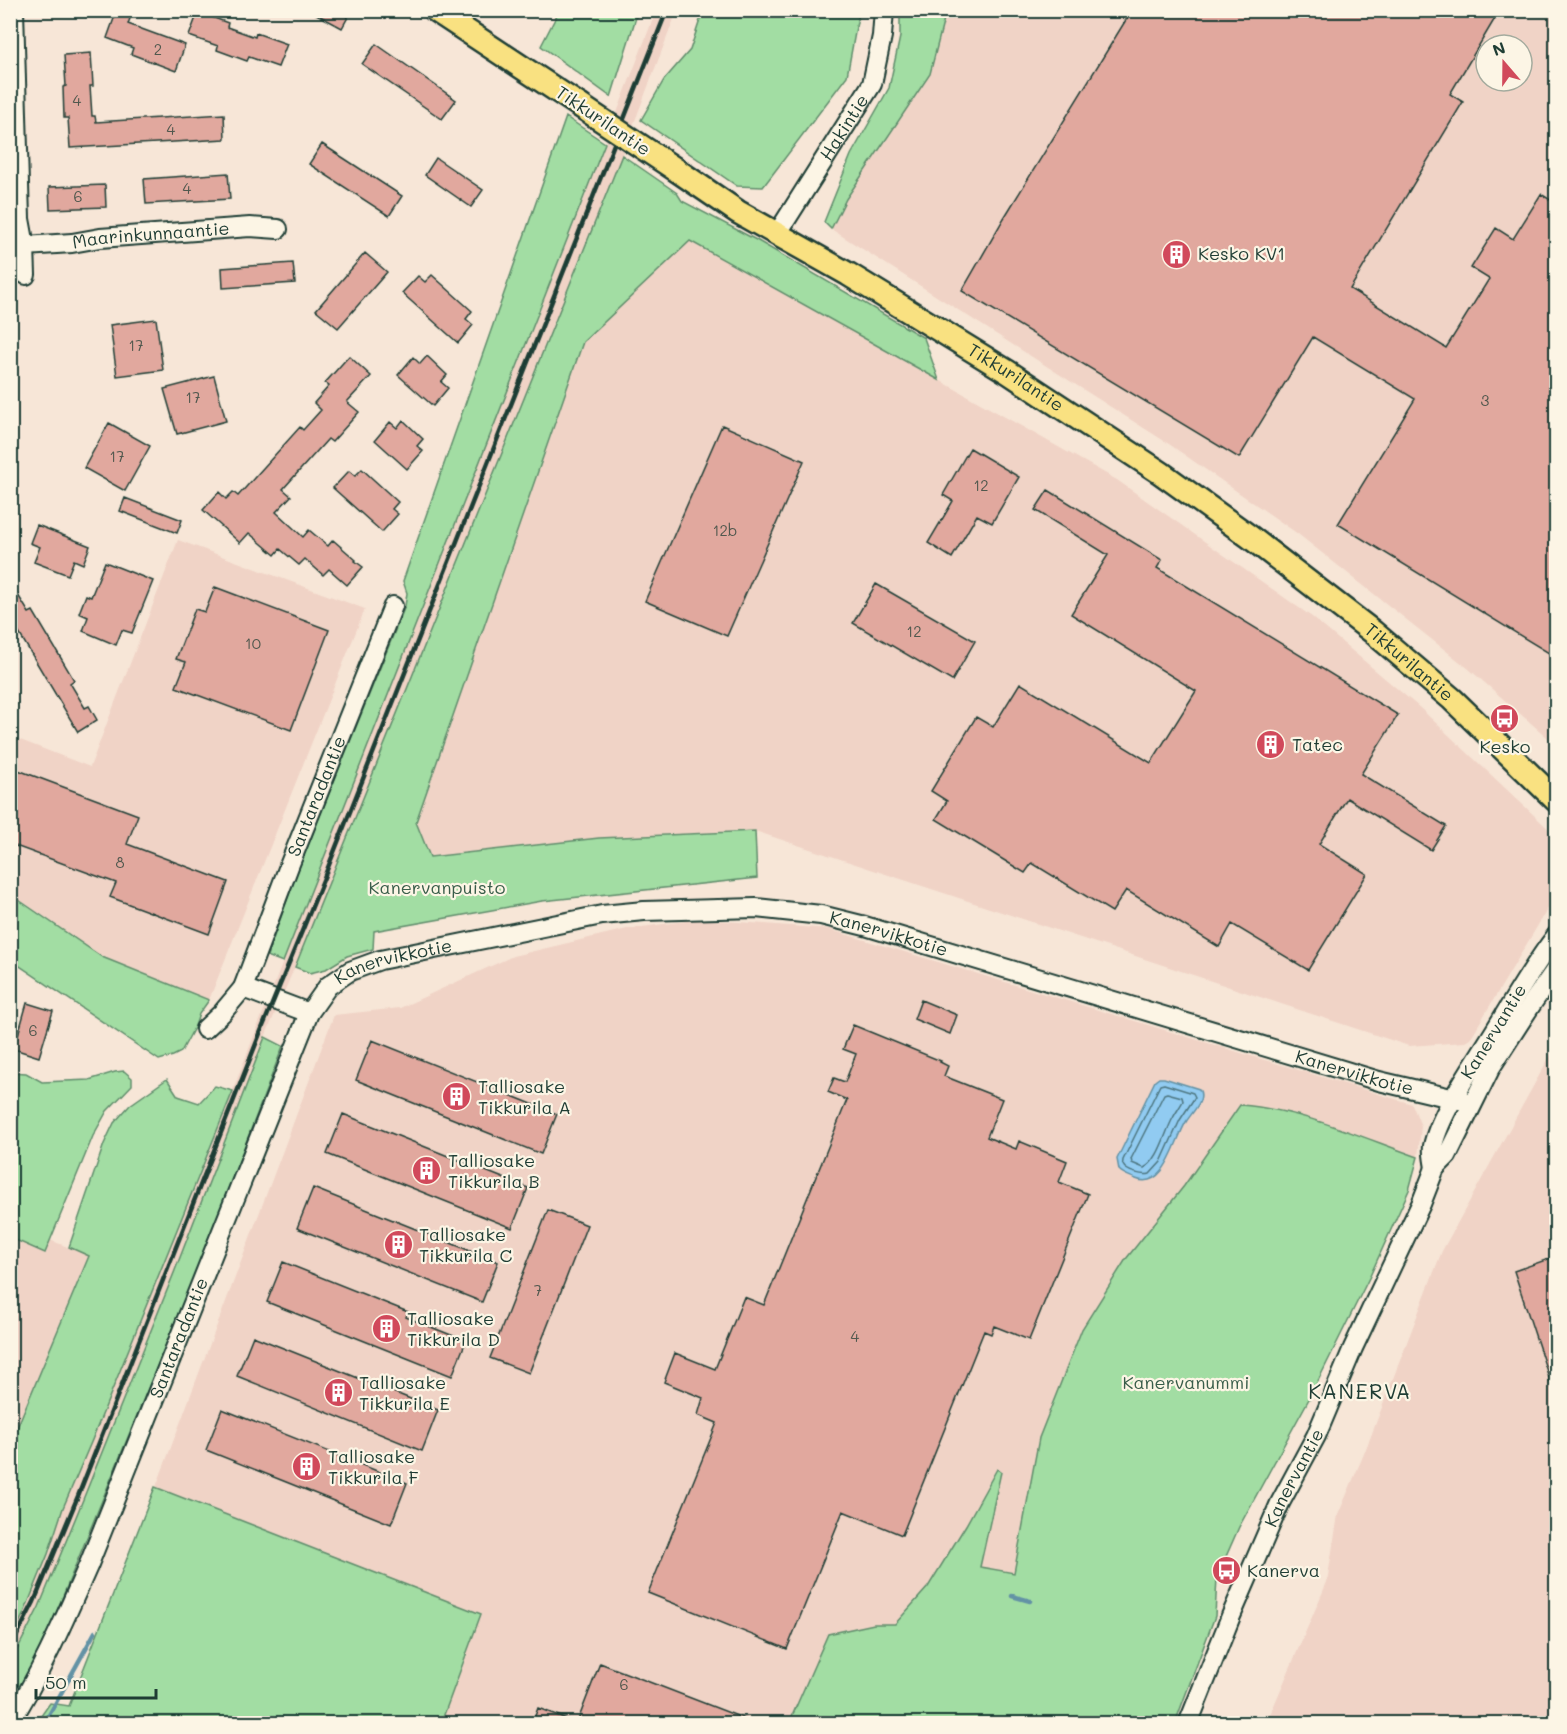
<svg xmlns="http://www.w3.org/2000/svg" width="1567" height="1734" viewBox="0 0 1567 1734" font-family="Mali,sans-serif">
	<style>
		.built { fill: #f0d3c6; fill-rule: evenodd }
		.green { fill: #a2dda3; stroke: #608d6c; stroke-width: 1.5 }
		.water { fill: #91cbf1; stroke: #6392a5; stroke-width: 1.5 }
		.lines { fill: none; stroke-linecap: round; stroke-linejoin: round }
		.shore { stroke: #4d7680; stroke-width: 1.5 }
		.stream { stroke: #6392a5; stroke-width: 4.5 }
		.building { fill: #e1a89e; stroke: #1f3d34; stroke-width: 1.5 }
		.minor-casing { stroke: #1f3d34; stroke-width: 22 }
		.major-casing { stroke: #1f3d34; stroke-width: 27 }
		.minor { stroke: #fcf5e5; stroke-width: 18 }
		.major { stroke: #f9e181; stroke-width: 22 }
		.rail { stroke: #1f3d34; stroke-width: 4.5 }
		.major-bridge-casing { stroke: #1f3d34; stroke-width: 27; stroke-linecap: butt }
		.major-bridge { stroke: #f9e181; stroke-width: 22 }
		.labels { text-anchor: middle; stroke-width: 4.5; stroke-linejoin: round; paint-order: stroke }
		.number-label { font-size: 15px; fill: #50584e }
		.street-label { font-size: 18px; fill: #1f3d34; stroke: #fcf5e5 }
		.poi-label { font-size: 18px; fill: #1f3d34; stroke: #fcf5e5; text-anchor: start }
		.park-label { font-size: 18px; fill: #395d4a; stroke: #fcf5e5 }
		.quarter-label { font-size: 21px; letter-spacing: 1.5px; fill: #1f3d34; stroke: #fcf5e5 }
	</style>
	<rect width="100%" height="100%" fill="#f7e6d7"/>
	<filter id="ink" filterUnits="userSpaceOnUse"><feTurbulence type="fractalNoise" baseFrequency=".0167" numOctaves="2"/><feDisplacementMap in="SourceGraphic" scale="12" xChannelSelector="R" yChannelSelector="G"/><feConvolveMatrix kernelMatrix="1 2 1 2 8 2 1 2 1" color-interpolation-filters="sRGB"/></filter>
	<g filter="url(#ink)">
		<path class="built" d="M656 11H677L613 178 304 945 265 1037 174 1273 78 1512 39 1607 11 1664V1639L24 1613 48 1554 63 1508 92 1440 225 1110 396 673 580 209Z
			M946 11H1556V745L1469 669 1298 534 1169 444 831 229 845 199 930 74ZM1486 45H1522V81H1486Z
			M690 240 1117 480 1312 617 1420 708 1556 836V895L1470 1039 1465 1042 1409 1046 755 831 599 838 430 857 416 822 583 342Z
			M178 540 365 609 209 1000 102 957 11 894 10 736 90 767Z
			M701 919 828 929 1412 1104 1421 1126 1418 1157 1313 1120 1184 1186 1126 1259 1082 1329 1039 1438 1014 1574 980 1567 1001 1472 997 1469 966 1525 928 1587 895 1624H874L828 1634 789 1723H441L481 1614 156 1487 334 1015 400 1008 513 956 627 929Z
			M1556 1045V1723L1266 1724 1327 1582 1338 1515 1366 1449 1442 1251Z
			M11 1222 50 1240 98 1259 11 1459Z"/>
		<path class="green" d="M559 11H638L611 97 541 46Z
			M703 11H859L847 76 763 187 737 186 641 120 664 80 690 50Z
			M900 11H946L930 74 846 199 831 229 824 222 851 155 889 88 900 37Z
			M566 117 605 143 283 962 267 956 296 875 405 606 407 593 403 581Z
			M622 155 677 193 682 201 758 241 924 338 939 380 690 241 583 342 416 822 430 857 599 838 755 831 757 878 542 901 374 931 373 949 347 956 326 969 310 973 295 967Z
			M10 894 102 957 209 1000 199 1014 195 1026 181 1052 173 1056 159 1060 11 960Z
			M265 1037 283 1046 209 1239 54 1618 29 1671 11 1701 10 1664 39 1607 78 1512 174 1273Z
			M124 1071 132 1078V1085L107 1111 93 1136 45 1253 11 1238V1072L26 1073 42 1082 89 1080 115 1072Z
			M167 1079 178 1096 199 1103 215 1086 233 1091 92 1440 63 1508 48 1554 24 1613 11 1639V1442L89 1256 69 1247 104 1144 114 1123 130 1105Z
			M1240 1105C1300 1109 1361 1137 1418 1157L1409 1190 1370 1276 1310 1397 1239 1527 1217 1577 1215 1616 1175 1723H789L828 1634 874 1624H895L928 1587 966 1525 997 1469 1001 1472 980 1567 1014 1573 1039 1438 1082 1329 1126 1259 1184 1186Z
			M155 1487 481 1614 441 1723H36L50 1703 69 1706Z"/>
		<path class="water" d="M1159 1078H1164L1199 1089C1206 1100 1192 1112 1186 1122 1175 1140 1165 1191 1136 1179 1129 1176 1124 1175 1119 1170L1117 1159 1155 1081Z"/>
		<g class="lines">
			<path class="shore" d="M1164 1084 1193 1093 1195 1097 1180 1120 1161 1162 1150 1174C1144 1176 1126 1172 1123 1165 1122 1164 1123 1162 1123 1160L1160 1085Z
				M1167 1093 1182 1097 1183 1101C1180 1107 1176 1112 1173 1118 1165 1132 1159 1161 1144 1168L1132 1163 1131 1159 1164 1094Z"/>
			<path class="stream" d="M1012 1596 1030 1601
				M44 1724 95 1632"/>
		</g>
		<path class="building" d="M117 10H133L128 24 185 45 176 71 131 54 133 48 107 38Z
			M309 10H336L348 17 342 28Z
			M1132 10H1500L1450 94 1463 102 1350 289 1446 348 1489 279 1471 268 1496 228 1513 239 1541 194 1557 204V658L1338 524 1415 399 1313 337 1239 458 962 291 1004 218Z
			M198 12 228 23 227 27 255 37 256 33 287 44 278 67 249 57 247 61 217 50 218 46 189 36Z
			M376 44 456 100 442 119 362 64Z
			M91 53 93 86H90L92 116H95L96 122 224 114 225 139 70 148 68 118H64L63 87 66 86 64 55Z
			M322 144 402 196 389 216 309 164Z
			M436 158 483 190 471 207 425 175Z
			M228 173 230 199 146 204 144 179Z
			M105 185 106 207 50 209 49 187Z
			M365 253 387 272 338 328 316 310Z
			M293 263 295 283 223 288 222 268Z
			M432 275 472 311 466 319 473 325 458 343 402 293 418 276 425 282Z
			M156 319 163 370 117 376 110 325Z
			M349 356 371 376 347 402 359 412 332 442 328 439 283 489 291 496 276 512 303 537 309 530 328 546 333 540 356 560 355 561 363 567 347 585 329 569 323 575 305 559 299 565 280 549 275 555 249 533 240 543 203 510 219 492 226 499 233 492 238 496 300 427 303 430 321 410 314 403 329 386 325 383Z
			M427 356 447 375 441 382 448 388 433 406 398 375 413 357 420 364Z
			M214 376 226 421 177 434 164 389Z
			M403 420 423 439 417 446 423 451 407 469 375 440 390 422 397 428Z
			M109 423 150 446 125 491 84 468Z
			M722 425 804 461 727 636 645 601Z
			M970 448 1019 477 992 523 977 515 952 558 928 543 953 501 943 495Z
			M362 469 398 502 392 509 398 514 382 532 333 488 349 471 355 476Z
			M1048 490 1162 560 1157 568 1398 715 1361 774 1446 826 1431 850 1347 798 1319 844 1367 874 1308 970 1232 924 1219 947 1126 890 1112 912 1032 863 1025 873 936 819 947 801 931 791 976 717 993 727 1020 683 1151 763 1196 691 1071 614 1108 555 1035 510Z
			M125 498 182 520 177 533 120 511Z
			M37 525 90 546 83 564 74 560 68 575 34 562 40 547 30 543Z
			M105 562 153 581 132 633 122 630 116 645 83 631 88 617 79 613 86 595 91 597Z
			M10 582 29 613 33 611 74 680 70 683 85 708 89 706 97 720 78 732 10 618Z
			M876 584 975 641 952 681 853 623Z
			M215 587 329 630 291 730 176 687 186 662 176 659 195 609 205 612Z
			M10 767 138 815 127 844 228 882 209 934 110 897 116 883 10 844Z
			M921 1000 957 1015 950 1034 914 1019Z
			M27 1003 53 1011 39 1057 14 1049Z
			M853 1025 941 1061 940 1062 948 1066 944 1076 1002 1099 987 1137 1016 1149 1019 1141 1067 1161 1059 1182 1088 1194 1029 1340 994 1326 991 1334 984 1331 902 1535 843 1511 787 1649 648 1593 717 1423 698 1415 703 1398 664 1382 675 1353 715 1369 744 1297 764 1305 847 1100 828 1092 834 1078 845 1082 856 1054 843 1049Z
			M372 1040 557 1114 541 1154 356 1080Z
			M343 1114 528 1188 512 1228 327 1154Z
			M313 1188 498 1262 482 1302 297 1228Z
			M548 1210 587 1225 529 1373 490 1358Z
			M1557 1256V1393H1554L1514 1271Z
			M283 1262 408 1312 406 1317 466 1341 452 1376 267 1302Z
			M253 1336 438 1410 422 1451 237 1376Z
			M222 1409 407 1483 391 1524 206 1450Z
			M600 1663 753 1722V1724H532L538 1708 577 1723Z"/>
		<g class="lines">
			<defs>
				<g id="minor">
					<path id="s1" d="M14 10 20 219 25 246 72 243 100 238 250 227 278 229"/>
					<path id="s2" d="M777 234 872 84 882 36 884 10"/>
					<path d="M25 246 26 275"/>
					<path id="s3" d="M309 1013 243 988 289 866 393 606"/>
					<path d="M205 1029 222 1013 243 988"/>
					<path id="s4" d="M1435 1168C1434 1161 1432 1153 1433 1146 1440 1114 1471 1069 1489 1040 1511 1005 1531 968 1556 936"/>
					<path id="s5" d="M10 1722C42 1672 65 1618 89 1564L309 1013 328 986 350 971 380 960 602 915 644 911 756 908 821 915 865 926 1379 1081 1472 1103"/>
					<path id="s6" d="M1188 1724 1231 1616 1280 1503 1316 1436 1353 1348 1421 1204 1435 1168 1447 1156 1491 1067 1533 1002 1556 969"/>
				</g>
				<g id="major">
					<path d="M435 10 579 105"/>
					<path id="s7" d="M678 171 738 212 848 274 1008 372 1161 473 1250 537 1373 632 1452 699 1556 800"/>
				</g>
			</defs>
			<use href="#minor" class="minor-casing"/>
			<use href="#major" class="major-casing"/>
			<use href="#minor" class="minor"/>
			<use href="#major" class="major"/>
			<path class="rail" d="M10 1649 34 1602 78 1496 261 1031 323 880 667 10"/>
			<defs>
				<path id="major-bridge" d="M579 105 678 171"/>
			</defs>
			<use href="#major-bridge" class="major-bridge-casing"/>
			<use href="#major-bridge" class="major-bridge"/>
		</g>
	</g>
	<defs>
		<symbol id="building-disc" viewBox="-11 -11 22 22"><circle r="9.5" fill="#d1495b" stroke="#fcf5e5"/><path d="M-4-6H4V6H1V3H-1V6H-4ZM-2.5-4.3h1.7v1.8h-1.7ZM.8-4.3h1.7v1.8H.8ZM-2.5-1h1.7V.8h-1.7ZM.8-1h1.7V.8H.8Z" fill="#fff"/></symbol>
		<symbol id="bus-disc" viewBox="-11 -11 22 22"><circle r="9.5" fill="#d1495b" stroke="#fcf5e5"/><path d="M-5-6H5V4H4V6H2V4H-2V6H-4V4H-5ZM-3.5-4V0h7V-4ZM-3.5 1.2v1.5H-2V1.2ZM2 1.2v1.5H3.5V1.2Z" fill="#fff"/></symbol>
	</defs>
	<g fill-rule="evenodd">
		<use href="#building-disc" x="1160" y="238" width="33" height="33"/>
		<use href="#bus-disc" x="1488" y="702" width="33" height="33"/>
		<use href="#building-disc" x="1254" y="728" width="33" height="33"/>
		<use href="#building-disc" x="440" y="1080" width="33" height="33"/>
		<use href="#building-disc" x="410" y="1154" width="33" height="33"/>
		<use href="#building-disc" x="382" y="1228" width="33" height="33"/>
		<use href="#building-disc" x="370" y="1312" width="33" height="33"/>
		<use href="#building-disc" x="322" y="1376" width="33" height="33"/>
		<use href="#building-disc" x="290" y="1450" width="33" height="33"/>
		<use href="#bus-disc" x="1210" y="1554" width="33" height="33"/>
	</g>
	<g class="labels">
		<g class="number-label">
			<text x="158" y="55">2</text>
			<text x="77" y="106">4</text>
			<text x="171" y="135">4</text>
			<text x="187" y="194">4</text>
			<text x="78" y="202">6</text>
			<text x="136" y="351">17</text>
			<text x="193" y="403">17</text>
			<text x="1485" y="406">3</text>
			<text x="117" y="462">17</text>
			<text x="981" y="491">12</text>
			<text x="725" y="536">12b</text>
			<text x="914" y="637">12</text>
			<text x="253" y="649">10</text>
			<text x="120" y="868">8</text>
			<text x="33" y="1036">6</text>
			<text x="538" y="1296">7</text>
			<text x="855" y="1342">4</text>
			<text x="624" y="1690">6</text>
		</g>
		<g class="street-label">
			<text transform="translate(603 121) rotate(34)" y="6">Tikkurilantie</text>
			<text dy="6" stroke="none"><textPath href="#s2" startOffset="126">Hakintie</textPath></text>
			<text dy="6" stroke="none"><textPath href="#s1" startOffset="363">Maarinkunnaantie</textPath></text>
			<text dy="6" stroke="none"><textPath href="#s7" startOffset="396">Tikkurilantie</textPath></text>
			<text dy="6" stroke="none"><textPath href="#s7" startOffset="882">Tikkurilantie</textPath></text>
			<text dy="6" stroke="none"><textPath href="#s3" startOffset="276">Santaradantie</textPath></text>
			<text dy="6" stroke="none"><textPath href="#s5" startOffset="1378">Kanervikkotie</textPath></text>
			<text dy="6" stroke="none"><textPath href="#s5" startOffset="874">Kanervikkotie</textPath></text>
			<text dy="6" stroke="none"><textPath href="#s4" startOffset="152">Kanervantie</textPath></text>
			<text dy="6" stroke="none"><textPath href="#s5" startOffset="1864">Kanervikkotie</textPath></text>
			<text dy="6" stroke="none"><textPath href="#s5" startOffset="420">Santaradantie</textPath></text>
			<text dy="6" stroke="none"><textPath href="#s6" startOffset="268">Kanervantie</textPath></text>
		</g>
		<g class="poi-label">
			<text x="1198" y="260">Kesko KV1</text>
			<text x="1292" y="751">Tatec</text>
			<text x="1505" y="753" text-anchor="middle">Kesko</text>
			<text x="478" y="1093">Talliosake<tspan x="478" dy="21">Tikkurila A</tspan></text>
			<text x="448" y="1167">Talliosake<tspan x="448" dy="21">Tikkurila B</tspan></text>
			<text x="419" y="1241">Talliosake<tspan x="419" dy="21">Tikkurila C</tspan></text>
			<text x="407" y="1325">Talliosake<tspan x="407" dy="21">Tikkurila D</tspan></text>
			<text x="359" y="1389">Talliosake<tspan x="359" dy="21">Tikkurila E</tspan></text>
			<text x="328" y="1463">Talliosake<tspan x="328" dy="21">Tikkurila F</tspan></text>
			<text x="1247" y="1577">Kanerva</text>
		</g>
		<g class="park-label">
			<text x="437" y="894">Kanervanpuisto</text>
			<text x="1186" y="1389">Kanervanummi</text>
		</g>
		<g class="quarter-label">
			<text x="1360" y="1399">KANERVA</text>
		</g>
	</g>
	<rect width="1567" height="1734" fill="none" stroke="#fcf5e5" stroke-width="36"/>
	<rect x="18" y="18" width="1531" height="1698" fill="none" stroke="#1f3d34" stroke-width="2" filter="url(#ink)"/>
	<g transform="translate(1504 63) rotate(340)"><circle r="28" fill="#fcf5e5" stroke="#a4ab9e" stroke-width="1.5"/>
	<path d="M0-4.5L10 22L0 15L-10 22Z" fill="#d1495b"/>
	<text y="-9" font-size="16" font-weight="bold" text-anchor="middle" fill="#1f3d34">N</text>
	</g>
	<path d="M36 1689v9h120v-9" fill="none" stroke="#1f3d34" stroke-width="3"/>
	<text x="45" y="1689" font-size="18" fill="#1f3d34" stroke="#fcf5e5" stroke-width="4.5" paint-order="stroke">50 m</text>
</svg>
